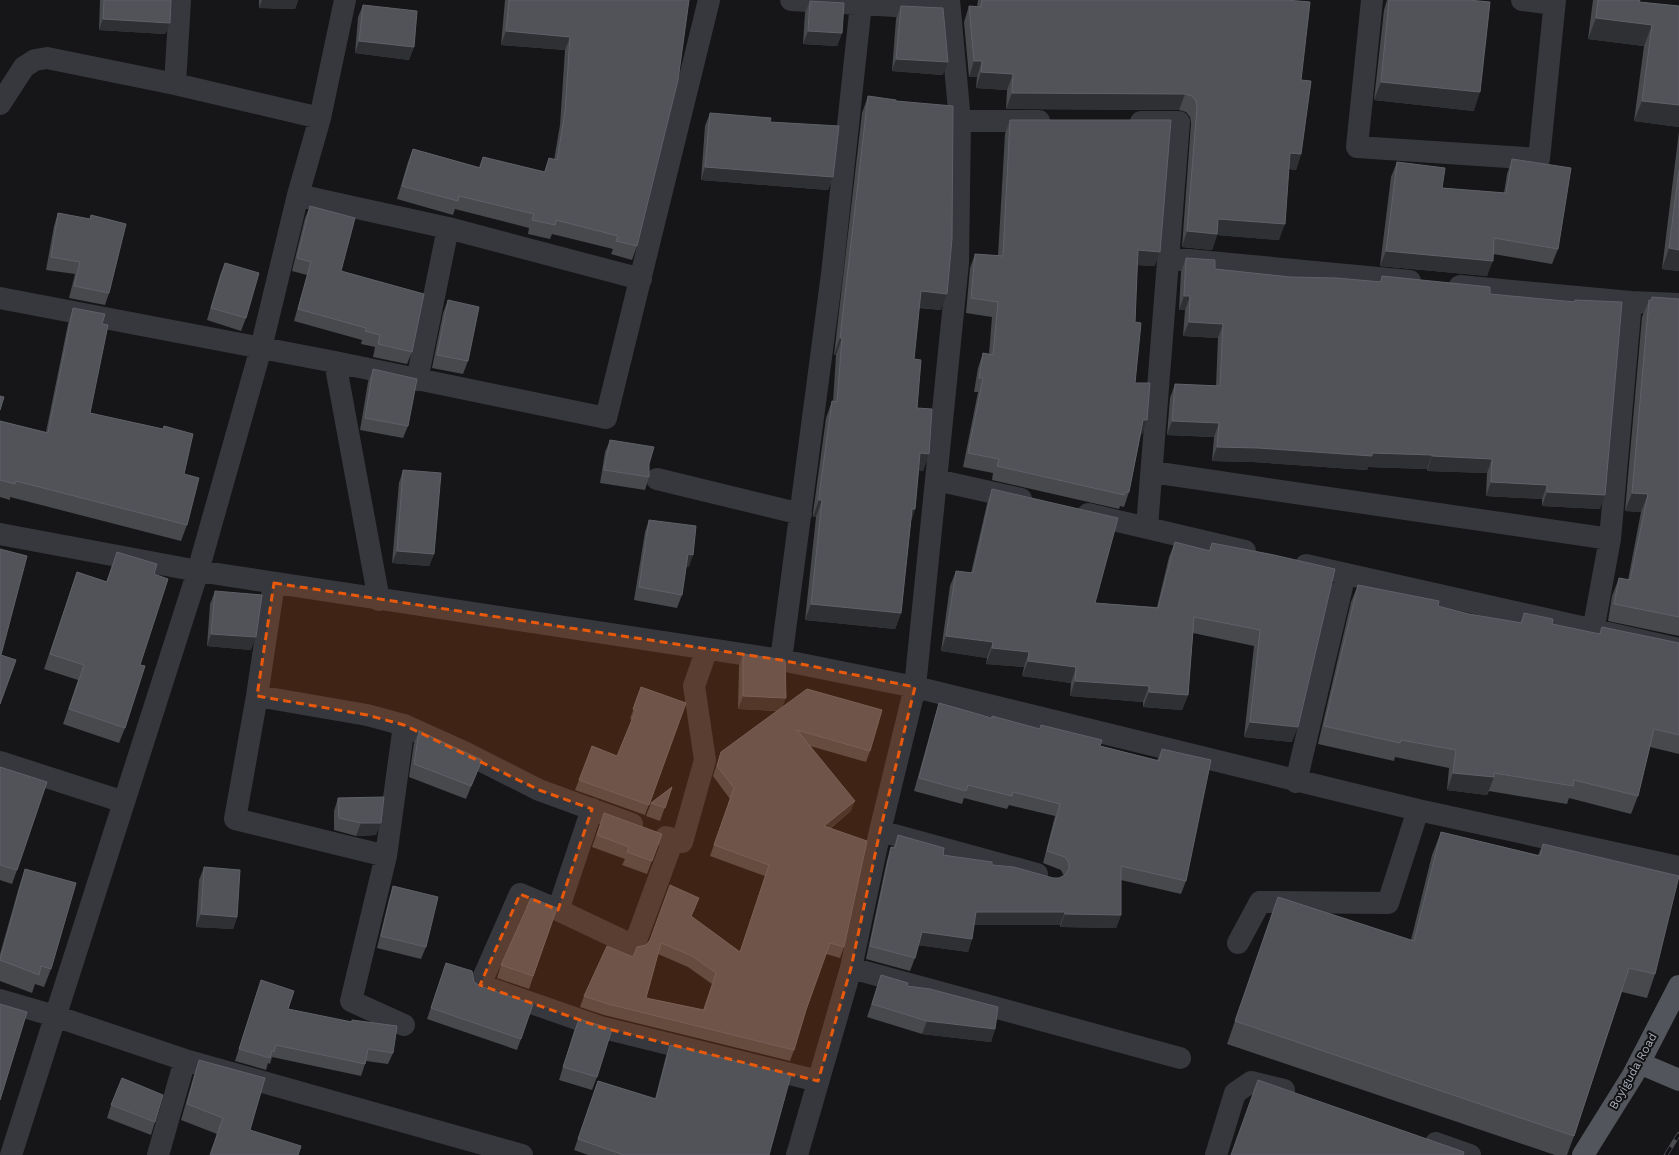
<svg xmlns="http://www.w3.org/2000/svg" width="1679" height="1155" viewBox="0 0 1679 1155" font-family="'Work Sans',sans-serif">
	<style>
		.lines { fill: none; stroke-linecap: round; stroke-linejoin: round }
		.minor { stroke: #37383d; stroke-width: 22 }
		.major { stroke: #53555c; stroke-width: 22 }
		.rail-casing { stroke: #4a4c52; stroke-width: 4.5 }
		.rail { stroke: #111113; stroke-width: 3; stroke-dasharray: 9; stroke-linecap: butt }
		.wall { fill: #47494d; fill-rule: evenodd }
		.shaded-wall { fill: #2f3033 }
		.building { fill: #525359; stroke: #5f6168; fill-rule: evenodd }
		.marked { fill: #e8590c; fill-opacity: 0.2; stroke: #e8590c; stroke-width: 3; stroke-dasharray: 8 5; stroke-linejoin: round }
		.labels { text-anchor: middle; stroke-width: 4; stroke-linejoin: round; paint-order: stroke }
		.street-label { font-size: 12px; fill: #a8adb8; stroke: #111113 }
	</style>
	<rect width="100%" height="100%" fill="#161618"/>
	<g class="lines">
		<path class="minor" d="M791 0 930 8
			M1372 0 1357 147 1539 159 1555 0
			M1522 0 1554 4
			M175 84 180 0
			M0 104 24 67 35 60 47 58 175 84 320 118
			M960 121H1039
			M1141 122H1179L1147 527
			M298 195 448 228 641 279
			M1168 258 1410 281
			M1460 286 1631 302 1679 304
			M0 298 335 362 606 418 709 0
			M335 362 379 600
			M417 380 448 228
			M1152 472 1610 539
			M657 479 801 514
			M936 480 1021 499
			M1088 514 1245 551
			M0 534 198 571 781 660 915 687 1418 810 1679 867
			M1306 565 1679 649
			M274 583 257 696 235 819 386 856
			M1593 631 1610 539 1631 302
			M781 660 832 274 861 4
			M257 696 367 715 404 725 464 752 539 790 632 824
			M404 725 386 856 351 1001 404 1025
			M0 762 124 802
			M1296 782 1345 574
			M880 831 1037 874
			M666 837 682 842 705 760 694 686 707 649
			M673 840 634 946 558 910 520 894 480 985 600 1027 818 1081
			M558 910 592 809
			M1238 943 1260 902 1388 903 1418 810
			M851 968 1180 1058
			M0 1000 55 1016 185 1060 522 1155
			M1436 1143 1470 1155
			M11 1155 198 571 261 348 298 195 320 118 345 0
			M158 1155 185 1060
			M797 1155 851 968 880 831 915 687 958 263 960 121 949 0
			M1216 1155 1235 1093 1251 1082 1284 1090"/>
		<path class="major" d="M1639 1063 1679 1080
			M1583 1155 1633 1075 1679 986"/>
		<defs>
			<path id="rail" d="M1666 1155 1679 1134"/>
		</defs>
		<use href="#rail" class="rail-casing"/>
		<use href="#rail" class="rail"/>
	</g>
	<path class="wall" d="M100 0H171L170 23 165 34 99 30Z
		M259 0H298L295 9 259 8Z
		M505 0H689L637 246 632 260 611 254 613 249 552 234 550 239 528 234 529 228 455 209 453 215 397 199 408 162 413 149 479 167 483 157 544 172 549 158 554 160 560 125 565 50 501 45Z
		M978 0H1286L1301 80V154L1296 170 1289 169 1279 240 1217 235 1212 250 1182 247 1191 123 1190 117 1186 112 1179 110 1006 109 1007 90 976 88 977 77H969L964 22 969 6 977 7Z
		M1387 0H1468L1474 111 1374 100 1384 10Z
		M1593 0H1640L1639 2 1679 6V127L1634 121 1644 46 1588 39Z
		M810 1 842 33 837 46 803 44 805 13Z
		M363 5 414 47 409 60 355 53 358 17Z
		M901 6 943 75 892 71 896 19Z
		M868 96 896 101 941 310 919 308 914 359 917 408 929 454 923 471 919 470 915 509 911 521 901 613 895 629 805 620 816 517H813V513L826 418 832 401 833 402 836 355H834L862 113Z
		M710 113 770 122 833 177 828 190 701 180 705 126Z
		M1010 120 1155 266 1137 265 1135 322V383L1147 420 1142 434H1141L1129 492 1124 507 1120 506 1119 509 992 480 993 473 963 467 978 392H974L978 368 983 353 989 354 992 317 966 313 970 268 975 254 998 256 1005 134Z
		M1679 131V271L1662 269Z
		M1512 159 1558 249 1552 264 1493 254 1487 276 1380 266 1391 177 1397 162 1442 188 1504 193 1507 174Z
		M310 206 341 271 412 352 407 364 373 357 375 347 361 344 362 340 294 321 307 275 292 271 305 218Z
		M58 213 90 219 91 215 109 293 105 305 69 298 75 274 46 270 54 226Z
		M1186 258 1215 269 1290 277 1380 282 1382 276 1490 294 1575 302V300L1600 509 1542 506V499L1486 496 1487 473 1427 471V469L1368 467 1367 470 1253 462 1212 461 1214 437 1167 435 1170 398 1175 384 1216 386 1218 338 1183 336 1185 310H1179L1181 272Z
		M225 263 246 318 241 331 207 320 220 275Z
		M1652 297 1679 299V636L1608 621 1612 596 1619 578 1628 580 1641 512 1625 511 1642 317 1649 300H1651Z
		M448 300 468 361 463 374 432 368 443 313Z
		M73 308 102 324 90 413 184 474 187 525 181 541 10 497V500L0 497V421L46 432 68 324Z
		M373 369 408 426 403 438 360 430 368 382Z
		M610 440 649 477 645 490 600 483 605 452Z
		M403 470 434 554 429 566 392 563 399 483Z
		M992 489 1095 603 1157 607 1169 557 1175 542 1209 550 1212 543 1274 555 1292 742 1244 737 1254 646 1193 633 1188 695 1182 710 1143 707V702L1070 696 1071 683 1022 676 1024 667 986 664 987 658 941 651 950 586 956 571 971 573 987 504Z
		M649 520 689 567H686L682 595 677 608 634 600 645 532Z
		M117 552 154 574 125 728 119 743 63 724 78 680 44 669 77 572 106 582Z
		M1358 585 1438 606 1469 614 1520 623 1524 613 1552 624 1599 634 1602 627 1679 643V754L1650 747 1638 796 1631 814 1569 798 1567 804 1489 791 1487 795 1447 790 1449 768 1395 757 1394 761 1318 744 1351 602Z
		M215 591 251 650 207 646 210 604Z
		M743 654 783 706 870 751 866 762 810 746 851 811 831 828 844 947 840 958 826 954 806 1010 794 1050 790 1061 604 1015 580 1007 584 996 633 957 699 898 691 917 740 952 765 876 710 856 730 799 713 776 721 752 777 711 738 709 739 666ZM658 954 688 967 712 984 703 1010 646 998Z
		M641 687 686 703 645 815 575 790 579 780 617 756 632 720 630 719Z
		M939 703 992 718 1039 729 1041 725 1100 746 1157 760 1162 749 1186 881 1181 894 1121 880V915L1116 928 1060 927V925H974L972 939 968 952 918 945 915 958 910 971 866 959 887 860 891 847 893 848 898 835 943 855 1053 878H1059L1064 876 1061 870 1043 863 1055 816 1009 805 1007 809 964 798 962 804 914 791 935 716Z
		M419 731 477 773 466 799 409 777 414 743Z
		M0 767 17 870 12 884 0 880Z
		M672 787 660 821 646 816 651 803Z
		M338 798 376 835 356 836 334 830V811Z
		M604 813 662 834 647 874 622 865 625 859 592 847Z
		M1441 832 1538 855 1543 844 1655 974 1647 998 1622 992 1574 1136 1567 1155H1555L1227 1044 1278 897 1411 940 1432 855Z
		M204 867 237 917 233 929 196 927 199 880Z
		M25 869 51 969 44 987 35 984 32 993 0 981V954L19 887Z
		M393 886 426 947 421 959 377 948 389 899Z
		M557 908 529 989 497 978 501 965Z
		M446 963 521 1039 517 1050 427 1019Z
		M881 975 907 986 995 1029 991 1042 922 1034 867 1017Z
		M261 980 288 1009 351 1022 352 1020 393 1053 388 1064 366 1061 361 1076 272 1057 270 1064 268 1063 266 1070 235 1061Z
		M579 1019 597 1077 592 1090 559 1080 574 1031Z
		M670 1045 769 1155H588L574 1150 598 1081 655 1099 666 1056Z
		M199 1060 250 1130 298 1155H210L217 1134 181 1120 194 1075Z
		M111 1105 155 1122 151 1135 107 1118Z"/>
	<path class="shaded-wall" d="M262 0H298L295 9 259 8Z
		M1596 18 1652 25 1644 46 1588 39Z
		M103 19 170 23 165 34 99 30Z
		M506 31 570 37 565 50 501 45Z
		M808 31 842 33 837 46 803 44Z
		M359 41 414 47 409 60 355 53Z
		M896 59 948 62 943 75 892 71Z
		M974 61H982L977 77H969Z
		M981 72 1013 74 1007 90 976 88Z
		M1381 82 1480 92 1474 111 1374 100Z
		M1012 93 1185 94 1179 110 1006 109Z
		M1642 101 1679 105V127L1634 121Z
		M1290 153 1301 154 1296 170 1284 168Z
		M705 167 833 177 828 190 701 180Z
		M1218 219 1285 224 1279 240 1217 235 1212 250 1182 247 1187 231Z
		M1669 248 1679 250V271L1662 269Z
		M1138 250 1160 252 1155 266 1133 265Z
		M1386 251 1493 261 1487 276 1380 266Z
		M921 291 947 294 941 310 915 307Z
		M1184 296H1190L1185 310H1179Z
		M1189 322 1223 324 1218 338 1183 336Z
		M840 338H842L836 355H834Z
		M1143 420H1147L1142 434H1138Z
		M1172 421 1219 423 1214 437 1167 435Z
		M1217 447 1258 448 1372 453 1432 455 1427 469 1368 467 1367 470 1253 462 1212 461Z
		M920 453 929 454 923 471 914 470Z
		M1432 456 1492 459 1487 473 1427 471Z
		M1491 482 1547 485 1542 499 1486 496Z
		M1547 492 1605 495 1600 509 1542 506Z
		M1632 493 1648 494 1641 512 1625 511Z
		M819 500H822L816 517H813Z
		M912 509H915L909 526Z
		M397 551 434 554 429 566 392 563Z
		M688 554 693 555 689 567H684Z
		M811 604 901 613 895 629 805 620Z
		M211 634 256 637 251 650 207 646Z
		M946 636 993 642 987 658 941 651Z
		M992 648 1029 652 1024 667 986 664Z
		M1028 661 1076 667 1071 683 1022 676Z
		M1075 681 1149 686 1143 702 1070 696Z
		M1149 692 1188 695 1182 710 1143 707Z
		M743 696 786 698 781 711 738 709Z
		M1250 722 1298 727 1292 742 1244 737Z
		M482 760 477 773 466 799 471 786Z
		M1453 773 1494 777 1487 795 1447 790Z
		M855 801 851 811 820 836 824 826Z
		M361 823H381L376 835 356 836Z
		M699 898 695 909 687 927 691 916Z
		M976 912H1065L1060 925H972Z
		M201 914 237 917 233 929 196 927Z
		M1065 914 1121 915 1116 928 1060 927Z
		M922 932 972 939 968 952 917 945Z
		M927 1021 995 1029 991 1042 922 1034Z"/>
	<path class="building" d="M104 0H171L170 23 103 19Z
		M509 0H689L678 80 637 246 616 241 618 236 556 220 555 225 532 220 534 214 459 196 458 201 402 186 413 149 480 168 483 157 545 172 549 158 557 160 565 112 570 37 506 31Z
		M982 0H1286L1310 2 1301 80 1311 81 1301 154 1290 153 1285 224 1218 219 1217 234 1187 231 1197 107 1196 101 1192 96 1185 94 1012 93 1013 74 981 72 982 61H974L969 6 981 7Z
		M1389 0H1468L1490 2 1480 92 1381 82Z
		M1598 0H1640L1639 2 1679 6V105L1642 101 1652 25 1596 18Z
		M810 1 844 3 842 33 808 31Z
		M363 5 417 11 414 47 359 41Z
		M901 6 943 8 948 62 896 59Z
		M868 96 896 100V101L953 106 952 239 947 294 921 291 914 359 921 360 917 408 932 409 929 454 920 453 915 509H912L901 613 811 604 822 500H819V496L832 401 837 402 842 338H840Z
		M710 113 771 118 770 122 839 126 833 177 705 167Z
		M1010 120H1171L1160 252 1138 250 1135 322 1141 323 1135 383H1150L1147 420H1143L1129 492H1125L1124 495 997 466 999 459 968 453 983 378H979L983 353 993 355 998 302 971 298 975 254 1003 256Z
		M1512 159 1571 168 1558 249 1494 238 1493 261 1386 251 1397 162 1445 168 1442 188 1506 193Z
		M1679 170V250L1669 248Z
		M310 206 355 218 341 271 424 294 412 352 378 344 380 335 365 331 366 328 298 309 311 262 297 258Z
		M58 213 90 219 91 215 126 224 109 293 74 286 80 262 51 257Z
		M1186 258 1215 260V269L1290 277 1337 278 1381 282 1382 276 1490 287V294L1575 302V300L1622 302 1605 495 1547 492V485L1491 482 1492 459 1432 456V455L1372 453V456L1258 448 1217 447 1219 423 1172 421 1175 384 1220 386 1223 324 1189 322 1190 296H1184Z
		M225 263 259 273 246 318 211 308Z
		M1652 297 1679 299V617L1614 604 1619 578 1630 580 1648 494 1632 493 1649 300H1652Z
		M448 300 479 307 468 361 437 355Z
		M73 308 105 314 102 324 108 325 90 413 163 429 164 426 193 434 184 474 199 478 187 525 16 481 15 484 0 480V421L48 433Z
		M373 369 417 379 408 426 365 418Z
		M0 396 4 397 0 410Z
		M610 440 654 447 649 464V477L604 470Z
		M403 470 441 473 434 554 397 551Z
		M992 489 1118 518 1095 603 1158 608 1175 542 1210 551 1212 543 1274 555 1335 569 1298 727 1250 722 1260 630 1194 617 1188 695 1149 692V686L1075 681 1076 667 1028 661 1029 652 992 648 993 642 946 636 956 571 973 573Z
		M649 520 696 526 693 555 688 554 682 595 639 587Z
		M0 549 27 556 1 655 16 660 0 704Z
		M117 552 157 564 154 574 168 579 140 665 145 666 125 728 69 709 84 665 50 654 77 572 107 582Z
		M1358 585 1439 601 1438 606 1469 614 1522 623 1524 613 1553 619 1552 624 1600 634 1602 627 1679 643V735L1654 729 1638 796 1574 780 1573 786 1494 773V777L1453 773 1456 750 1401 740 1400 743 1324 726Z
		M215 591 262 595 256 637 211 634Z
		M743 654 785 660 786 698 743 696Z
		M641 687 686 703 649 805 579 780 592 746 617 756 636 710 633 709Z
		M807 689 882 710 870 751 797 730 855 801 824 826 867 841 844 947 830 943 806 1010 794 1050 608 1004 584 996 607 946 633 957 637 947 646 945 650 940 670 885 699 898 691 916 740 952 769 865 714 845 734 788 717 766 721 752ZM661 943 692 956 716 973 704 1010 646 998Z
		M939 703 992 718V716L1040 729 1041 725 1102 740 1100 746 1159 761 1162 749 1211 760 1186 881 1121 866V915L1065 914V912H976L972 939 922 932 915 958 870 946 891 847 895 848 898 835 944 848 943 855 992 862V865L1014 867 1053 878H1059L1065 875 1069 869V863L1065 857 1047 851 1060 804 1013 792 1012 796 968 785 966 791 919 778Z
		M419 731 482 760 471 786 414 764Z
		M0 767 47 782 17 870 0 865Z
		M672 787 665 808 651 803Z
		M384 797 381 823H361L339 818 338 798Z
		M604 813 662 834 652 861 627 852 629 847 597 835Z
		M1441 832 1540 856 1543 844 1679 876 1655 974 1629 968 1574 1136 1235 1021 1278 897 1414 941Z
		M204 867 240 870 237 917 201 914Z
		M25 869 76 883 51 969 41 966 39 975 0 960Z
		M393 886 438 897 426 947 381 936Z
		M531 898 557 908 533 976 501 965Z
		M446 963 472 971 474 982 480 986 533 1004 521 1039 431 1008Z
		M881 975 908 983 907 986 930 989 998 1007 995 1029 927 1021 872 1004Z
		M261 980 294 991 288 1009 352 1022V1020L397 1026 393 1053 368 1049 365 1064 276 1045 274 1052 272 1051 270 1058 239 1049Z
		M0 1004 27 1012 0 1100Z
		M579 1019 612 1029 597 1077 563 1067Z
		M670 1045 791 1075 769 1155H624L578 1139 598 1081 656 1099Z
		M199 1060 265 1078 250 1130 301 1146 298 1155H210L223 1118 187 1104Z
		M122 1078 163 1095 155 1122 111 1105Z
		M1258 1080 1464 1152 1463 1155H1231Z"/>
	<path class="marked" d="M274 583 781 660 915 687 880 831 851 968 818 1081 600 1027 480 985 520 894 558 910 592 809 539 790 404 725 367 715 257 696Z"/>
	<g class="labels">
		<g class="street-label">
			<text transform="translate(1633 1071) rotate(-61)" y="4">Boyiguda Road</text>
		</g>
	</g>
</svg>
